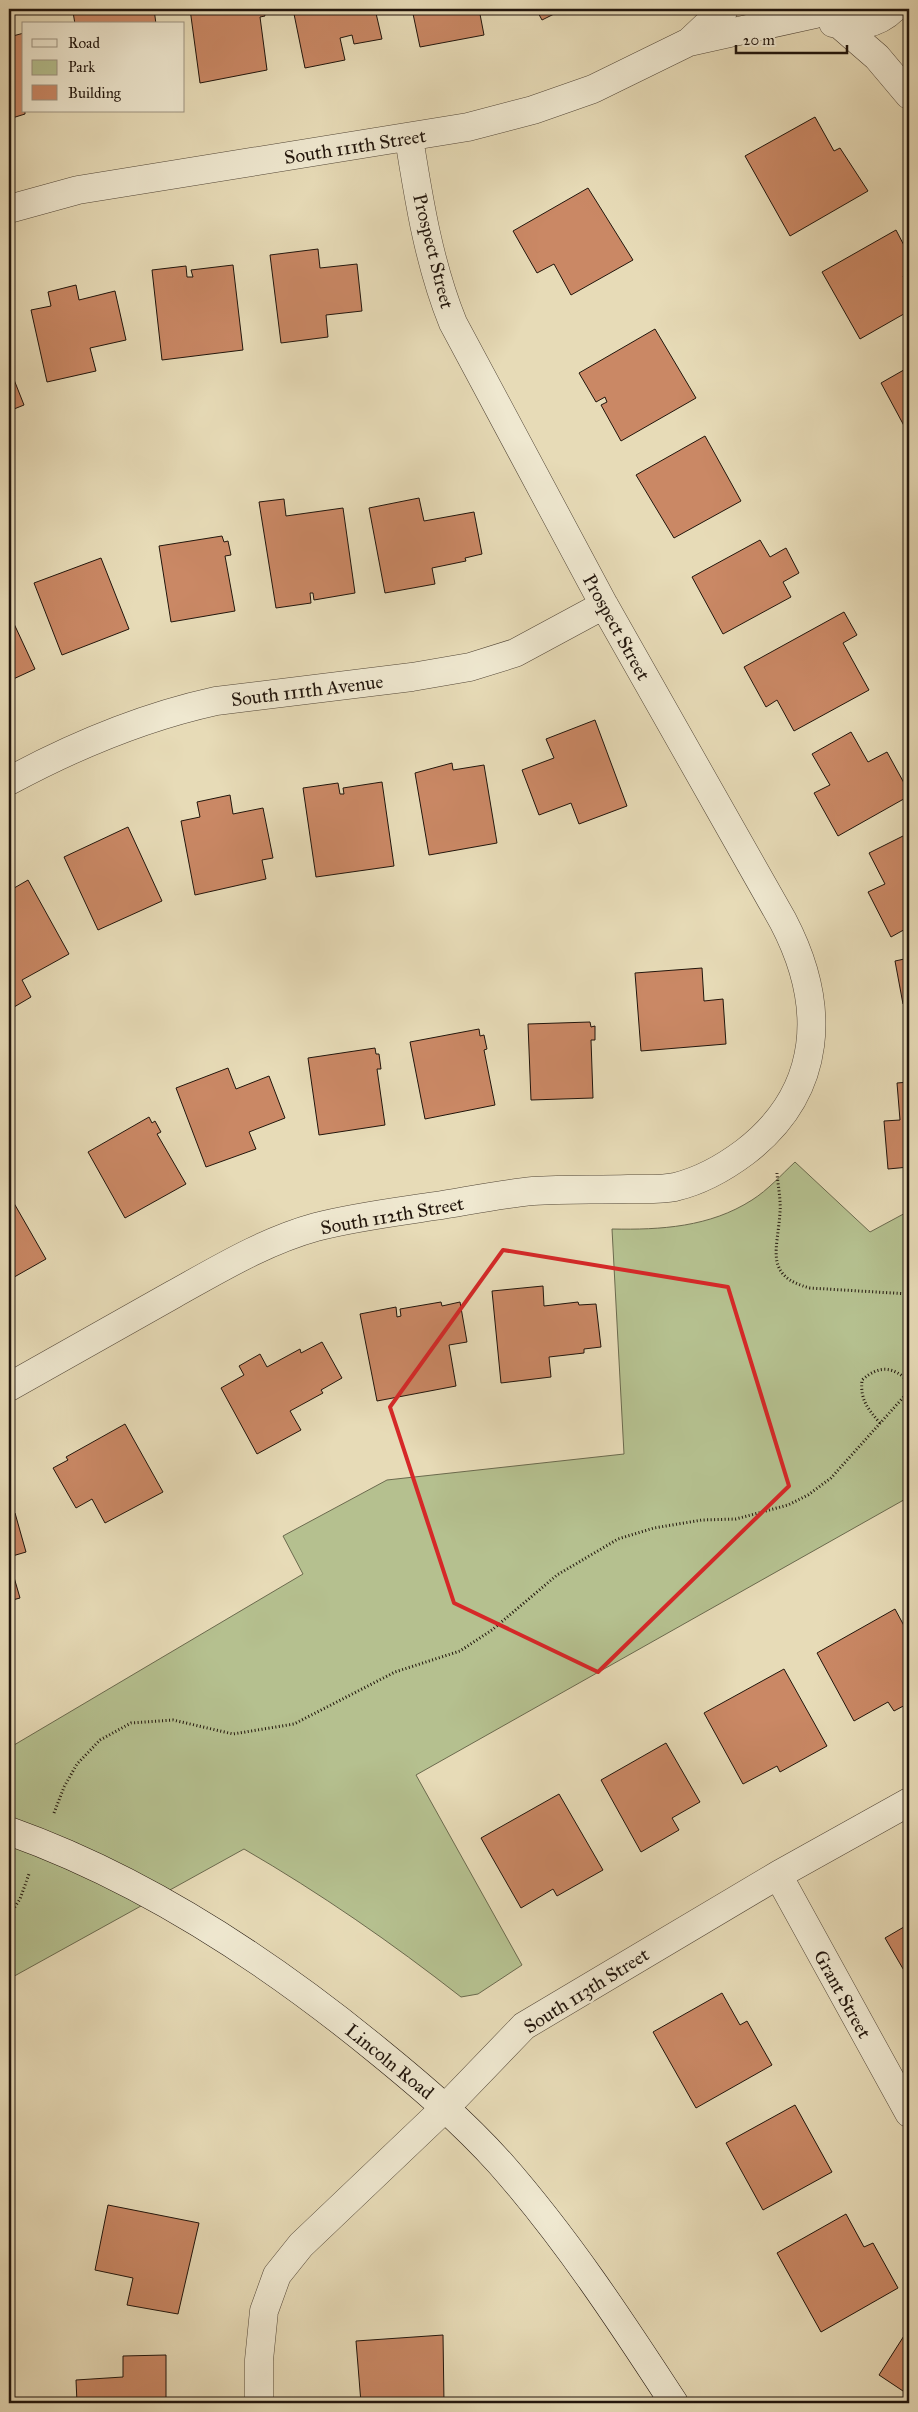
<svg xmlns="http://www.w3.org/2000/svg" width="918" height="2412" viewBox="0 0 918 2412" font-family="'IM FELL Great Primer',serif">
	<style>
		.green { fill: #b5c08f; stroke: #6b6a4e }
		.building { fill: #ca8865; stroke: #21150c }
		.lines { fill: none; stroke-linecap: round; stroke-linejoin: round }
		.street-casing { stroke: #524637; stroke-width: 29 }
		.secondary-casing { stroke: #21150c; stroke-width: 29 }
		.path { stroke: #21150c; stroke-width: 3; stroke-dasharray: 1 2.5; stroke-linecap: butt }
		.street { stroke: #efe8d0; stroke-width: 28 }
		.secondary { stroke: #efe8d0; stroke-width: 28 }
		.marked { fill: none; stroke: #d62828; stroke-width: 4; stroke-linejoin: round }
		.labels { text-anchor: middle; stroke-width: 5; stroke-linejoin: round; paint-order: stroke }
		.street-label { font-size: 19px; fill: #21150c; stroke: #efe8d0 }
	</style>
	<rect width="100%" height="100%" fill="#e7dbb7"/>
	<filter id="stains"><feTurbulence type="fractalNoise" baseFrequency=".004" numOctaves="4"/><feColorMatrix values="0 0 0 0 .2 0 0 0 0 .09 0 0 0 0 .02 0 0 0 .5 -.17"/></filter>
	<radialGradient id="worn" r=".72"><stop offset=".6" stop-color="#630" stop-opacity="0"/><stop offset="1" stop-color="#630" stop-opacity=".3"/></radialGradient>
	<path class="green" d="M795 1162 870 1232 909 1211V1497L416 1775 522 1965 478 1994 461 1997C392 1943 320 1893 244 1849L9 1979V1748L303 1574 283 1536 387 1480 624 1454 612 1229C661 1230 710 1227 752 1200 768 1190 781 1175 795 1162Z"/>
	<path class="building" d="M92 9H154L156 24H75L73 12Z
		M190 9H263L265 16 260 17 267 70 200 83Z
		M293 9H375L382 39 354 44 352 35 340 38 345 60 305 68Z
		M412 9H479L484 35 420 47Z
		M536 9H564L542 20Z
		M24 33 25 114 9 119V37Z
		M815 117 834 151 840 148 868 191 790 236 745 156Z
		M588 188 633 260 571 295 554 264 537 273 513 231Z
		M896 230 909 255V273L903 276 909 286V311L860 339 822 272Z
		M318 249 320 268 357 264 362 311 326 315 328 337 281 343 270 255Z
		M233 265 243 350 162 360 152 270 186 266 187 277H193L191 270Z
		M76 285 79 300 115 291 126 340 90 348 96 371 47 382 31 310 51 306 48 292Z
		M655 329 696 398 621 441 601 405 607 402 605 397 596 402 579 373Z
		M9 367 24 405 9 411Z
		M909 367V435L881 383Z
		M705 436 741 501 674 538 636 475Z
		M419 498 424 521 474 512 482 554 465 558 466 561 432 568 435 584 385 593 369 508Z
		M284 499 286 516 343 508 355 593 314 600 313 593H310L311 603 276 608 259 502Z
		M222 536 224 542 228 541 231 555 225 556 235 611 171 622 159 546Z
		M760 540 770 557 786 548 799 573 783 582 791 597 723 634 692 577Z
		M101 558 129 629 62 655 34 583Z
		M844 612 857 635 843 643 869 690 794 731 777 700 766 707 744 667Z
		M9 613 35 669 9 681Z
		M595 720 627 806 579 824 571 803 539 815 522 770 554 758 546 739Z
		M851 732 868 762 887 752 909 792V796L838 836 814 793 830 785 812 754Z
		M452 763 453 770 484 765 497 843 429 855 415 773Z
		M382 782 394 866 316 877 303 788 338 783 340 794H344L343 788Z
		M230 795 233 814 263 808 273 858 262 860 266 879 195 895 181 821 200 817 197 802Z
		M128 827 162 901 98 930 64 857Z
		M909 833V927L891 937 868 892 885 884 869 853Z
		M28 880 69 954 22 980 31 997 9 1010V891Z
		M909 958V1002L903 1004 895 961Z
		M702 968 704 1001 723 999 726 1044 641 1051 635 973Z
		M590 1022 591 1027 595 1026V1040H591L593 1098 531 1100 528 1024Z
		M479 1029 480 1036 484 1035 487 1049 484 1050 495 1105 425 1119 410 1042Z
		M375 1048 376 1054H379L381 1069H377L385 1125 319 1135 308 1058Z
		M228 1068 236 1089 269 1076 285 1118 249 1132 256 1149 206 1167 176 1088Z
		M909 1082V1167L888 1169 884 1121 900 1120 897 1083Z
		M149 1117 152 1123 155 1121 161 1132 157 1134 186 1184 125 1218 88 1152Z
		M11 1198 46 1259 9 1280V1200Z
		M543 1286 544 1306 578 1302 579 1305 596 1304 601 1347 584 1349V1353L549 1357 551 1377 501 1383 492 1291Z
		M441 1302 442 1306 460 1302 467 1342 449 1345 456 1386 377 1401 360 1314 396 1307 397 1317 401 1316 400 1309Z
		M322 1342 342 1378 321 1390 323 1393 290 1411 301 1430 257 1454 221 1388 244 1375 239 1366 260 1354 267 1367 300 1349 301 1353Z
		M125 1424 163 1492 105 1523 92 1499 76 1508 53 1468 68 1460 66 1457Z
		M15 1513 26 1552 9 1557V1515Z
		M9 1560 20 1598 9 1601Z
		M895 1609 909 1635V1703L894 1711 888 1702 854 1721 817 1653Z
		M784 1669 827 1746 780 1772 777 1766 743 1784 704 1713Z
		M666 1743 700 1802 672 1818 679 1830 641 1852 601 1780Z
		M559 1794 603 1870 557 1896 553 1889 521 1908 481 1838Z
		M909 1924V1979L885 1938Z
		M722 1993 740 2025 747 2021 772 2065 696 2108 653 2032Z
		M795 2105 832 2172 763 2210 726 2143Z
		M108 2205 199 2223 178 2314 127 2305 133 2278 95 2270Z
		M846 2214 864 2247 873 2243 898 2288 821 2332 777 2253Z
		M909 2328V2395L879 2375Z
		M443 2335 444 2403H361L356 2341Z
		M166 2355V2403H77L76 2380 123 2377V2356Z"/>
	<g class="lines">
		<defs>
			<path id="street" d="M724 9 689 42 815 14
				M833 23C853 29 878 24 893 9
				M840 25 877 57 909 95
				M9 209 78 190 468 127 533 110 593 89 689 42
				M9 781C74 746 143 717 216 701L412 677 470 667 515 653 604 605
				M9 1387C64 1356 119 1325 174 1294 219 1269 265 1241 316 1227 354 1217 395 1212 435 1206 467 1201 501 1194 533 1191 565 1189 597 1190 628 1189 643 1189 660 1190 675 1187 700 1181 725 1167 745 1152 824 1091 827 1005 783 921L604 605 453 323C429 264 419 201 409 138
				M778 1875 909 2113
				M259 2403V2360L264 2311 277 2275 301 2245 446 2107 524 2026 778 1875 909 1802"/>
			<path id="secondary" d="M9 1831C144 1879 267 1960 378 2051 421 2086 462 2121 500 2163 566 2238 620 2320 674 2403"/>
		</defs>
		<use href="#street" class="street-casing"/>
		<use href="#secondary" class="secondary-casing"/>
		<path class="path" d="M777 1173C778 1186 781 1200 780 1212 778 1249 763 1276 810 1288L909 1294
			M880 1423C868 1409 860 1400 862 1380 879 1365 893 1366 909 1382
			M54 1813 64 1787 77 1764 100 1740 131 1723 173 1720 233 1734 294 1724 395 1672 460 1651 492 1630 557 1575 618 1539 654 1528 702 1520 736 1519 788 1505 808 1495 831 1478 909 1391
			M9 1916 20 1899 29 1874"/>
		<use href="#street" class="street"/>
		<use href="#secondary" class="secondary"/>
	</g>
	<path class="marked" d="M503 1250 728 1287 789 1486 598 1672 454 1603 390 1407Z"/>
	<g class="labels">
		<g class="street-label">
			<text transform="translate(355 146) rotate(-9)" y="7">South 111th Street</text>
			<text transform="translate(434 251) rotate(76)" y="7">Prospect Street</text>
			<text transform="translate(617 627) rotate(61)" y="7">Prospect Street</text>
			<text transform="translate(307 690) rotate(-7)" y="7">South 111th Avenue</text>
			<text transform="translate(392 1215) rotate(-10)" y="7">South 112th Street</text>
			<text transform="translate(586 1990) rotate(-32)" y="7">South 113th Street</text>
			<text transform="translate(843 1994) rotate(61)" y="7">Grant Street</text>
			<text transform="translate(390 2061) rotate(39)" y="7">Lincoln Road</text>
		</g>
	</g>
	<rect width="918" height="2412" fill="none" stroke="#e7dbb7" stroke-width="30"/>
	<rect x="10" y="10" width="898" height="2392" fill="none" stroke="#21150c" stroke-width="2.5"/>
	<rect x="15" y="15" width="888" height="2382" fill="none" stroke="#21150c"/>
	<rect x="22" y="22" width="162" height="90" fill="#efe8d0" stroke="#9d9482"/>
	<rect x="32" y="39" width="25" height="8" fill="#efe8d0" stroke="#9d9482"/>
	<text x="68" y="48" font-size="15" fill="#21150c">Road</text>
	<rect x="32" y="60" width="25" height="15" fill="#b5c08f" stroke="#9d9482"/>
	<text x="68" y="72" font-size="15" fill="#21150c">Park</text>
	<rect x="32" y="85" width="25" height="15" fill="#ca8865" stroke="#9d9482"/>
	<text x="68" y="98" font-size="15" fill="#21150c">Building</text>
	<path d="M736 45v8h111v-8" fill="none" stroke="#21150c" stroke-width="2.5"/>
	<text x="743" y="45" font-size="15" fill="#21150c" stroke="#efe8d0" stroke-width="4" paint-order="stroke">20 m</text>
	<rect width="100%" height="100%" filter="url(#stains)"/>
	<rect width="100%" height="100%" fill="url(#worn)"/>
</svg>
